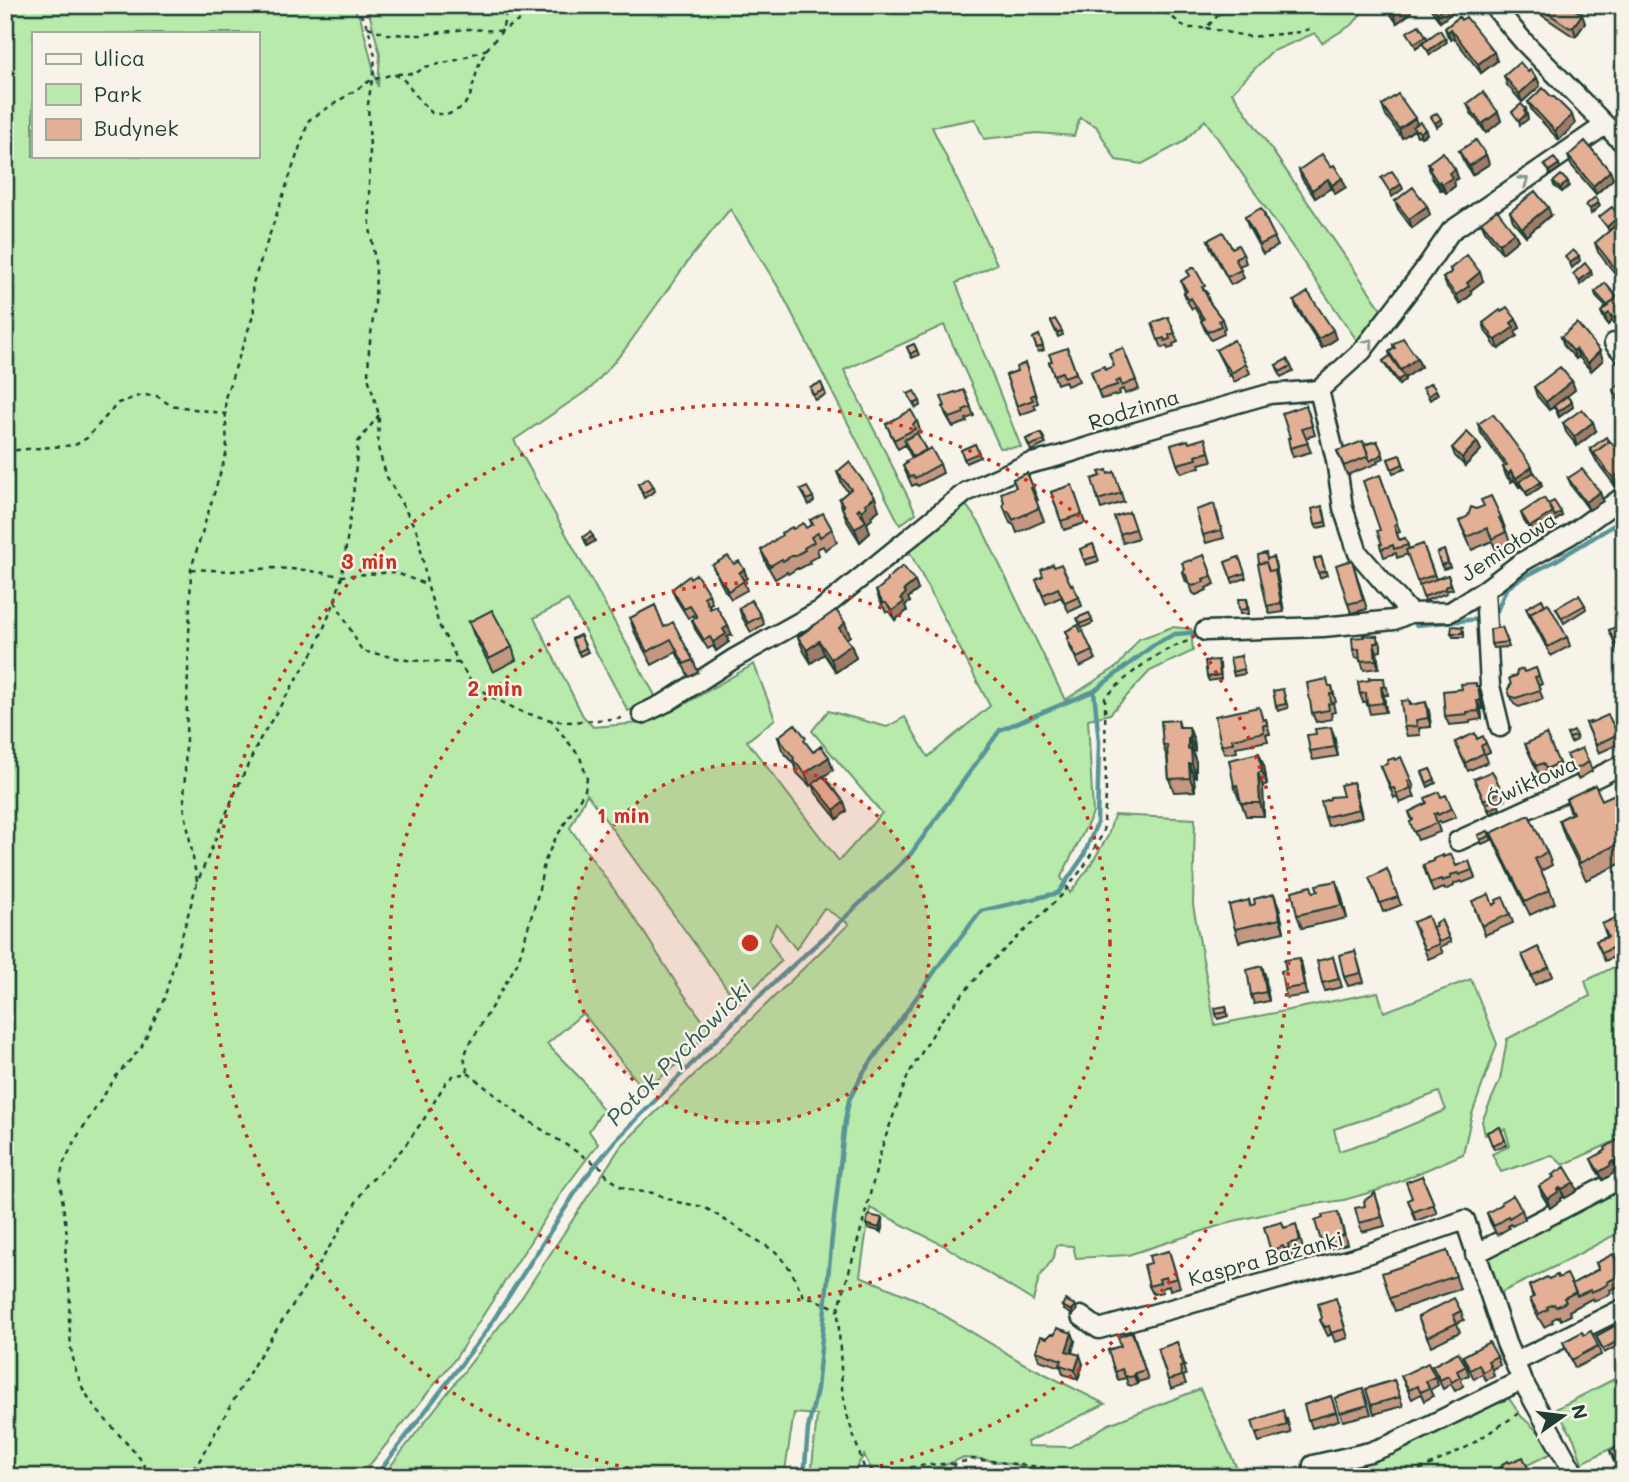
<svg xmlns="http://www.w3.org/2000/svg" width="1629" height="1482" viewBox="0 0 1629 1482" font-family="Mali,sans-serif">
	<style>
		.green { fill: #b7eaab; stroke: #6b9470; stroke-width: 2; fill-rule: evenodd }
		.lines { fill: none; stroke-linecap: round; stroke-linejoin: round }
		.stream { stroke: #599596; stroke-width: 4.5 }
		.minor-casing { stroke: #1f3d34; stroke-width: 23 }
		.path { stroke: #1f3d34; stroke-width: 2.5; stroke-dasharray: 5 5; stroke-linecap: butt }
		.minor { stroke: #f7f3e8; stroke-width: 18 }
		.wall { fill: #c39780; stroke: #1f3d34; stroke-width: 2 }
		.shaded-wall { fill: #9f7b68; stroke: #1f3d34; stroke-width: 2 }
		.building { fill: #e3b095; stroke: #1f3d34; stroke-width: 2 }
		.oneway { stroke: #8b988e }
		.ring { fill: none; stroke: #c8321e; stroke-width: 3.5; stroke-dasharray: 3.5 7 }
		.labels { text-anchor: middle; stroke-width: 5; stroke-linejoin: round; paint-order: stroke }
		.street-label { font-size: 21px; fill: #1f3d34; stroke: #f7f3e8 }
		.water-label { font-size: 23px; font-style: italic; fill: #325a55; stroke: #f7f3e8 }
		.centre { fill: #c8321e; stroke: #f7f3e8; stroke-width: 3.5 }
		.ring-label { font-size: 21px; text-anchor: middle; font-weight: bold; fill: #c8321e; stroke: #f7f3e8; stroke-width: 5; stroke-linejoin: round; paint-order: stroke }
	</style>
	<rect width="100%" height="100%" fill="#f7f3e8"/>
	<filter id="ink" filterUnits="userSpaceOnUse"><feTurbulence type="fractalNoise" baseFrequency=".0143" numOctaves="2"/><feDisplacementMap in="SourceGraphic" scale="14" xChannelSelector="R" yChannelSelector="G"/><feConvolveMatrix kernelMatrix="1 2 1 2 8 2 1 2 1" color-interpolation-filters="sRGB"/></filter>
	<g filter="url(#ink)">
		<path class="green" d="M5 5H352L361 20 378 87 380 54 367 5H1368L1353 24 1322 43 1315 33 1271 52 1232 92 1384 313 1358 342 1205 120 1183 142 1142 164 1116 160 1096 126 1080 118 1074 136 1037 133 984 139 975 119 932 127 997 264 956 283 1021 447 1000 448 944 325 844 370 916 513 900 525 780 290 730 209 691 257 623 352 591 388 514 440 657 699 628 711 568 600 534 618 583 716 593 727 641 723 678 708 754 664 775 719 747 741 839 861 882 813 812 731 828 711 887 727 905 717 928 757 990 706 907 547 963 501 980 524 1065 700 1118 666 1139 639 1172 627 1191 629 1193 651 1150 671 1110 714 1088 719 1093 813 1061 877 1070 893 1088 869 1108 836 1114 815 1195 819 1193 905 1215 1025 1378 992 1384 1012 1471 979 1497 1044 1472 1114 1463 1154 1382 1189 1344 1200 1302 1206 1234 1221 1128 1255 1076 1258 1073 1246 1056 1245 1054 1257 1039 1278 1033 1301 943 1245 870 1208 860 1276 920 1301 1023 1363 1105 1404 1027 1442 1028 1446 1070 1447 1109 1424 1200 1389 1241 1477H1081L982 1459 962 1458 943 1466 887 1477H875L864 1455 856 1468V1477H811L817 1415 794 1413 784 1477H382L522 1297 621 1146 849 924 824 908 796 949 776 923 769 940 781 961 738 1004 587 794 570 828 638 923 678 986 710 1031 674 1067 644 1090 583 1013 547 1044 583 1081 603 1110 589 1131 598 1144 564 1189 455 1359 368 1467 363 1477H5ZM33 33H257V156H33ZM1439 1092 1446 1110 1385 1136 1339 1151 1334 1129 1378 1115Z
			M1624 962V1137L1563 1165 1552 1155 1501 1172 1492 1154 1510 1146 1505 1129 1485 1135 1482 1121 1500 1080 1507 1039 1590 996 1585 981Z
			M1624 1184V1230L1560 1264 1496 1295 1484 1256Z
			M1624 1374V1442L1582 1463 1574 1439 1556 1409Z
			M1508 1397 1521 1416 1558 1450 1503 1477H1327Z"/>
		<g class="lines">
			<path class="stream" d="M1497 611 1506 589 1518 580 1555 561 1624 519
				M1416 625 1479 619
				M375 1477 485 1333 584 1179 616 1140 757 998 831 931 910 855 1000 730 1094 691 1155 644 1175 634 1202 632
				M804 1477 808 1429 817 1389 832 1237 845 1121 849 1100 863 1073 940 964 981 911 1058 893 1083 857 1097 823 1099 742 1094 691"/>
			<defs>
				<path id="minor" d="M1493 5 1524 42 1624 144
					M1614 343 1624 354
					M1319 390 1336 460 1343 508 1358 553 1410 613 1450 612 1485 590 1522 562 1570 535 1624 496
					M1485 590 1490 686 1500 727
					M1205 631 1323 627 1394 620 1410 613
					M642 714 667 702 735 658 821 610 966 492 1028 464 1056 457 1136 432 1269 394 1319 390 1362 351 1422 273 1451 231 1605 125
					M1458 841 1587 782 1624 764
					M1475 1254 1624 1177
					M1081 1316 1099 1329 1361 1256 1465 1220 1506 1343 1522 1380 1576 1477
					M1515 1362 1624 1308
					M1313 1465 1370 1452 1389 1445 1522 1380"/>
			</defs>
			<use href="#minor" class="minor-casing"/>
			<path class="path" d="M355 5 368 27 375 56 374 68 368 104 370 149 369 187 370 227 376 269 375 304 369 349 368 377 379 415 378 447 380 455 387 477 418 533 427 584 439 625 459 663 471 681 490 696 522 712 551 720 568 722 626 718
				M1146 5 1167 13 1186 28H1206L1228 5
				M368 27 387 34 421 35 466 29 502 31 508 5
				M1206 28 1251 37 1299 32 1310 29
				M397 74 416 73 425 67 457 60 487 49
				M5 451 75 445 87 438 118 403 142 395 157 396 170 405 226 414
				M191 569 233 571 273 568 305 570 342 576 394 572 425 584
				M335 601 362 651 407 660 459 663
				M197 881 184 806 191 569 227 451 225 398 254 313 252 286 309 120 371 80 394 74 405 81 421 102 432 113 447 115 463 107 470 96 479 64 487 49 502 31 544 5
				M468 1073 521 1116 602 1168 606 1175 620 1186 635 1191 654 1193 677 1202 704 1207 776 1252 790 1269 803 1295 831 1306 838 1311
				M151 1477 139 1457 96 1409 83 1389 75 1368 71 1348 69 1319 70 1295 65 1255 67 1235 60 1182 63 1164 77 1137 117 1075 141 1048 164 999 197 883 234 795 260 739 315 649 335 601 342 576 353 496 358 442 379 415
				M186 1477 198 1463 256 1361 315 1271 367 1184 383 1170 404 1147 424 1119 446 1082 453 1076 468 1073 464 1057 468 1047 518 962 538 894 544 863 554 841 585 790 587 778 580 757 551 720
				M867 1477 847 1415 842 1388 838 1311 862 1226 882 1147 908 1075 942 1019 982 971 1062 895 1085 865 1103 833 1106 796 1105 698C1130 673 1157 650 1192 640
				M871 1477C898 1469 927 1463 955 1464
				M951 1477 955 1464 973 1459 1124 1477
				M1390 1477 1424 1468 1467 1447 1521 1412"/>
			<use href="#minor" class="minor"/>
		</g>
		<path class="wall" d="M1384 5H1408L1411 13 1397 23Z
			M1428 5H1456L1457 9 1440 22Z
			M1534 5H1567L1585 23 1576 36H1573L1537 12Z
			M1459 17 1497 61 1481 73 1454 38 1451 40 1448 37 1445 28Z
			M1624 69V96L1618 92 1615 84Z
			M1528 72 1537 78 1540 86 1522 102 1507 85 1504 76Z
			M1552 97 1575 124 1559 140 1532 111 1528 102Z
			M1467 104 1498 112 1501 121 1486 133 1471 113Z
			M1382 105 1417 124 1425 129 1427 134 1421 137 1419 135 1417 136 1414 130 1402 138 1385 114Z
			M1459 151 1486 155 1489 164 1472 175 1463 160Z
			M1568 156 1610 171 1613 179 1596 194 1571 165Z
			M1428 163 1455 169 1458 178 1454 181 1455 186 1446 193 1443 190 1441 191 1432 178Z
			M1299 170 1346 187 1335 194 1331 188 1315 198 1302 179Z
			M1553 182H1568L1569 186 1562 192 1554 186Z
			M1395 201 1427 206 1430 215 1412 228 1398 209Z
			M1510 212 1551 215 1526 236 1513 221Z
			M1265 215 1268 224 1278 246 1263 254 1248 226 1245 217Z
			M1481 222 1514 232 1518 240 1502 253 1485 231Z
			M1624 237V271L1617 276 1598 252 1595 243Z
			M1208 240 1232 248 1243 254 1246 263 1239 266 1244 278 1231 285 1211 248Z
			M1450 269 1483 281 1470 291 1472 294 1460 304 1447 287 1443 278 1451 272Z
			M1187 271 1208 294 1207 295 1210 303 1222 319 1225 328 1223 329 1224 334 1211 340 1205 330 1201 321 1202 320 1194 307 1192 309 1187 301 1184 293 1185 292 1181 281 1189 276Z
			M1595 292 1617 297 1624 302V334L1612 321 1608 325 1605 321 1601 312 1606 307 1596 297Z
			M1294 301 1336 339 1322 348 1297 309Z
			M1501 312 1516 319 1520 328 1515 331 1517 336 1499 349 1495 347 1492 340 1486 332 1483 323Z
			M1168 317 1178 342 1173 344 1174 347 1168 349 1167 346 1162 348 1152 323Z
			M1051 321 1062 331 1063 335 1058 337Z
			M1039 335 1044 350 1038 352 1033 338Z
			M1561 337 1603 360 1591 371 1579 357 1576 359 1564 346Z
			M914 344 919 355 912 358 907 347Z
			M1393 345 1417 358 1421 367 1405 378V380L1399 385 1385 365 1383 361 1390 356 1389 352 1394 348Z
			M1067 348 1079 381 1067 386 1065 381 1057 384 1049 362 1052 361Z
			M1123 348 1139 389 1125 394 1123 389 1119 391 1120 394 1101 399 1091 371 1105 370 1114 367Z
			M1216 350 1246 364 1250 373 1234 382 1231 375 1229 376Z
			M1025 363 1038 403 1034 405 1036 409 1020 415 1006 375 1017 371Z
			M1276 365 1291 366 1293 371 1281 377Z
			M1624 380V407L1616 398 1613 390Z
			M1572 381 1575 390 1567 396 1573 407 1559 417 1554 407 1549 410 1537 396 1534 387Z
			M821 383 826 395 815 400 810 387Z
			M964 390 974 416 966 419 967 422 953 427 946 415 943 407 956 393Z
			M908 394 920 401 921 405 916 408Z
			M1309 414 1315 435 1305 438 1311 452 1293 457 1290 448Z
			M1624 414V432L1620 428 1617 419Z
			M917 421 920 430 917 432V433L926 450 940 464 943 473 918 486 916 484 912 486 903 466 912 458 905 445 898 449 886 424Z
			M1563 423 1596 431 1577 446 1566 432Z
			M1478 424 1534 472 1542 486 1528 496 1521 486 1519 487 1514 480 1511 482 1506 476 1503 467 1505 466 1481 433Z
			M1041 433 1046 444 1031 451 1026 439Z
			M1377 441 1384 458 1377 461 1378 463 1347 475 1337 451Z
			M1477 442 1481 450 1465 466 1455 456 1452 448Z
			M1189 443 1208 447 1212 461 1199 464 1200 467 1181 473 1177 464Z
			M975 444 980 457 966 463 961 450Z
			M1590 449 1624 459V481L1616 487 1597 462Z
			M1400 455 1405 469 1393 473 1388 459Z
			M837 472 879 510 871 516 872 519 867 523 870 533 860 542 847 521 839 499 848 492 842 484Z
			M1114 472 1124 502 1101 509 1098 500Z
			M1027 473 1038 500 1036 501 1044 521 1017 533 1014 525 1010 523 1003 505 1016 487 1013 479Z
			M1380 475 1400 532 1397 533 1399 540 1405 538 1409 549 1423 544 1436 579 1448 575 1453 589 1446 591 1447 593 1425 601 1408 554 1397 558 1396 553 1384 557 1380 544H1382Z
			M1568 478 1603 501 1589 510 1572 487Z
			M638 484 654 487 655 491 644 498Z
			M1072 485 1085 523 1064 530 1051 492Z
			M801 490 813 497 814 501 809 505Z
			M1548 504 1562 516 1534 536 1524 521 1521 513Z
			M1324 511 1327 526 1317 528 1315 524Z
			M1129 512 1138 538 1123 543 1120 534Z
			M1217 513 1224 538 1206 543 1203 535Z
			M1501 517 1511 545 1497 552 1492 541 1472 550 1459 521Z
			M810 520 832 529 837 542 825 550 823 546 817 549 819 555 809 561 810 563 799 569 798 568 788 574 787 572 775 579 766 563 761 550 793 529 806 528 812 525Z
			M1093 544 1099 561 1086 565 1080 549Z
			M1444 550 1450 567 1443 569 1437 553Z
			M1204 555 1215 584 1206 588 1207 590 1196 595 1193 593 1189 584 1186 582 1183 573 1192 561Z
			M1239 557 1246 578 1233 583 1225 562Z
			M1321 557 1327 575 1320 578 1314 559Z
			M1268 559 1275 562 1284 612 1270 614 1267 606Z
			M1352 560 1367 609 1351 613 1348 604Z
			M734 564 744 569 747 578 743 580 747 590 731 599 726 591H725L712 565Z
			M1054 567 1071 585 1079 597 1082 606 1069 612 1061 597 1046 604 1036 580 1043 576Z
			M887 579 918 590 908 598 910 602 905 605 907 611 895 620 889 612H886L879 599 876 591 888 582Z
			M672 589 709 594 712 603 708 605 732 635 727 637 729 642 716 651 713 646 708 649 695 629 692 620 695 618 693 615 688 618 675 597Z
			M1247 599 1248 603 1249 614H1240L1239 610Z
			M1585 605 1586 609 1564 623 1556 608Z
			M739 608 761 616 764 624 751 632 742 617Z
			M1526 608 1567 637 1570 646 1551 656Z
			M1615 608H1624V620L1621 621Z
			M1089 613 1093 623 1082 628 1077 618Z
			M630 618 664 627 693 660 698 672 689 677 676 652 652 665 634 631Z
			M1624 621V655L1621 656 1609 630 1616 627Z
			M469 622 512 647 516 660 493 672 474 635Z
			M845 623 850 636 846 639 851 645 856 658 836 672 824 654 811 663 803 650 798 637Z
			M1502 627 1509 647 1493 648 1491 644Z
			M1066 631 1081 632 1092 651 1096 659 1080 667 1070 647Z
			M1464 631V637H1453L1451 633Z
			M580 635 588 652 580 656 572 639Z
			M1377 636 1381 644V651L1377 652 1379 668 1364 670 1360 658H1356L1353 650Z
			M1241 656 1245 674 1234 676 1233 672Z
			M1220 664 1221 679 1209 681 1207 677Z
			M1536 668 1542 684 1538 686 1543 699 1519 707 1514 704 1508 689 1516 676Z
			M1358 682 1387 687 1388 695H1384L1386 712 1370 714 1367 702H1363L1360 694Z
			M1330 686H1332L1336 702 1333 703 1335 712 1331 713 1332 719 1316 722 1312 713Z
			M1477 686 1481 695 1483 709H1481L1482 719 1470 721V723L1449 725 1445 716 1462 689Z
			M1284 694 1288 708 1278 711 1276 706Z
			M1409 700 1411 704 1429 711 1431 727 1419 728 1420 735 1407 736 1404 727Z
			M1266 719 1270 734H1266L1268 741 1236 747 1237 752 1225 754 1221 745 1263 720Z
			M1178 720 1180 727 1194 740 1195 751H1192L1193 753 1196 762V777H1194L1195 791 1174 792 1169 779 1167 758 1163 745Z
			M1586 723 1618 734 1621 743 1599 753Z
			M1316 734 1334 735 1338 756 1313 760 1310 751Z
			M1567 734 1576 736 1577 740 1571 743Z
			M778 737 809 748 813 752 833 770 824 776 844 802 847 811 837 819 816 793 813 784 817 781 810 786 797 773 795 766 782 750Z
			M1455 742 1486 743 1490 752 1485 754 1488 762 1468 771Z
			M1525 744 1559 763 1562 771 1549 777 1546 771 1539 775Z
			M1567 755 1589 762 1592 771 1578 779Z
			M1264 766 1267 784 1263 786 1264 816H1246L1240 799H1239L1234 786Z
			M1381 766 1411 780 1414 788 1412 790 1415 797 1400 803 1397 796 1394 798Z
			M1430 769 1436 783 1428 787 1422 772Z
			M1474 779 1502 791 1505 800 1498 803 1500 809 1490 814Z
			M1624 790V862L1586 880 1565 837 1559 820 1571 814 1566 799 1602 800Z
			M1356 791 1362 817 1328 826 1325 817 1343 796Z
			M1441 797 1452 808 1456 817 1441 823 1440 821 1437 823 1440 832 1418 840 1410 822 1412 821 1409 812Z
			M1488 831 1492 840 1482 844 1478 835Z
			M1491 833 1547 852 1552 865 1541 871 1550 890 1555 903 1530 915 1496 846Z
			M1443 857 1456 866 1469 861 1475 878 1462 883 1461 881 1454 884V886L1445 890 1444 888 1433 892 1423 865Z
			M1387 869 1401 905 1383 912 1373 886Z
			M1341 894 1347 918 1302 928 1297 915Z
			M1249 900 1251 905 1279 907 1284 932 1239 942 1235 929Z
			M1493 905 1510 914 1513 923 1485 935 1475 910Z
			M1624 918V953L1605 961 1596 941 1607 937 1602 924Z
			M1441 920 1451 942 1440 947 1443 953 1428 959 1413 922 1432 927 1436 926Z
			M1355 951 1364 982 1348 986 1344 977Z
			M1522 955 1549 967 1553 976 1535 985Z
			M1333 957 1342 987 1325 991 1322 983Z
			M1302 966 1307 995 1287 998 1284 989Z
			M1265 975 1269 1001 1254 1004 1251 995Z
			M1226 1006 1228 1016 1218 1019 1216 1014Z
			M1500 1127 1507 1145 1494 1149 1487 1132Z
			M1624 1150V1167L1617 1171 1616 1169 1613 1171 1614 1173 1603 1180 1595 1168 1591 1159Z
			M1422 1176 1437 1213 1416 1221 1408 1200 1412 1198Z
			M1574 1182 1577 1191 1565 1198 1564 1197 1561 1198V1200L1550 1208 1542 1195 1539 1186Z
			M1375 1193 1385 1226 1362 1232 1359 1223 1365 1206Z
			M1522 1210 1525 1219 1512 1226 1511 1224 1508 1226 1509 1228 1497 1235 1490 1222 1487 1213Z
			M882 1218 883 1223 881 1232 868 1228 866 1224Z
			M1341 1221 1347 1244 1324 1250 1321 1241Z
			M1284 1227 1299 1233 1303 1249 1291 1253 1292 1256 1287 1258 1286 1255 1279 1257V1260L1274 1261 1271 1252Z
			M1169 1251 1180 1287 1170 1290 1169 1286 1162 1288 1163 1292 1153 1294 1149 1286 1151 1263Z
			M1447 1251 1460 1289 1395 1311 1390 1298Z
			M1596 1263 1623 1274 1624 1284 1610 1290 1611 1293 1604 1297 1594 1301 1593 1298 1569 1311 1571 1315 1561 1320 1559 1316 1552 1320 1553 1322 1544 1327 1535 1312 1530 1299 1533 1298 1529 1286 1549 1279 1558 1278 1572 1284 1598 1269Z
			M1062 1306 1077 1310 1073 1315 1064 1310Z
			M1339 1307 1348 1338 1335 1342 1332 1334 1328 1336 1320 1320Z
			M1461 1311 1464 1320 1457 1323 1460 1332 1431 1346 1418 1317Z
			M1624 1326V1343L1604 1353 1596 1336Z
			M1133 1332 1148 1379 1138 1382 1137 1384 1133 1386 1128 1385 1126 1378 1118 1380 1108 1350 1121 1346Z
			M1072 1333 1075 1341 1072 1353 1083 1364 1078 1379 1063 1374 1061 1367 1039 1360 1036 1351 1047 1338Z
			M1584 1335 1598 1346 1601 1355 1575 1368 1563 1342Z
			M1177 1342 1185 1366H1183L1186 1375 1183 1376 1186 1384 1171 1389 1158 1349Z
			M1463 1356H1497L1500 1365 1492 1369 1494 1376 1486 1380 1482 1374 1474 1379Z
			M1432 1366H1466L1469 1375 1461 1379 1463 1386 1455 1391 1451 1384 1443 1389Z
			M1401 1376 1435 1377 1438 1385 1430 1390 1433 1396 1424 1401 1421 1394 1412 1399Z
			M1394 1380 1403 1406 1374 1414 1366 1389Z
			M1363 1389 1371 1414 1343 1421 1335 1398Z
			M1331 1396 1339 1420 1312 1428 1304 1405Z
			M1287 1419 1291 1433 1259 1442 1256 1434Z
			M1624 1444V1472L1621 1473 1613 1460 1610 1451Z"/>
		<path class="shaded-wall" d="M1406 5H1408L1411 13 1397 23 1394 14Z
			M1447 5H1456L1457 9 1440 22 1437 13Z
			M1582 14 1585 23 1576 36 1573 27Z
			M1451 29 1454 38 1451 40 1448 32Z
			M1426 36 1428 40 1416 48 1414 43Z
			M1445 38 1447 42 1430 55 1428 51Z
			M1494 52 1497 61 1481 73 1478 64Z
			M1537 78 1540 86 1522 102 1519 94Z
			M1526 109 1528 119 1520 125 1519 121Z
			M1498 112 1501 121 1486 133 1482 124Z
			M1572 115 1575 124 1559 140 1555 131Z
			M1415 118 1418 127H1413L1414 130 1402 138 1399 129Z
			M1441 119 1443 123 1437 127 1435 123Z
			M1425 129 1427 134 1421 137 1420 133Z
			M1486 155 1489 164 1472 175 1469 166Z
			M1559 164 1560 168 1550 175 1549 171Z
			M1455 169 1458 178 1454 181 1455 186 1446 193 1442 184 1449 173Z
			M1610 171 1613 179 1596 194 1593 186Z
			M1342 178 1346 187 1335 194 1332 185Z
			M1328 179 1331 188 1315 198 1312 190Z
			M1440 181 1443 190 1441 191 1438 183Z
			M1568 182 1569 186 1562 192 1560 188Z
			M1401 184 1403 189 1392 197 1390 192Z
			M1598 202 1600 206 1591 214 1590 209Z
			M1427 206 1430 215 1412 228 1409 219Z
			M1548 207 1551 215 1526 236 1522 228Z
			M1619 216 1621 221 1609 231 1607 227Z
			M1514 232 1518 240 1502 253 1499 244Z
			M1624 245V257L1619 250Z
			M1579 256 1580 261 1572 268 1570 263Z
			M1624 260V271L1617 276 1614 267Z
			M1591 271 1592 275 1580 285 1579 281Z
			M1480 272 1483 281 1470 291 1472 294 1460 304 1456 295 1467 283Z
			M1609 313 1612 321 1608 325 1605 316Z
			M1516 319 1520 328 1515 331 1517 336 1499 349 1496 340 1511 323Z
			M1333 330 1336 339 1322 348 1318 339Z
			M1575 349 1579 357 1576 359 1573 351Z
			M1600 351 1603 360 1591 371 1588 363Z
			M1417 358 1421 367 1405 378V380L1399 385 1398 380 1403 376 1401 370Z
			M1572 381 1575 390 1549 410 1546 402Z
			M1436 390 1438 394 1430 400 1428 396Z
			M1572 402 1573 407 1559 417 1558 412Z
			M1593 422 1596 431 1577 446 1574 437Z
			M1477 442 1481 450 1465 466 1462 458Z
			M1532 467 1535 476 1519 482 1521 486 1519 487 1516 478Z
			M1624 470V481L1616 487 1613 478Z
			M1511 471 1514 480 1511 482 1508 474Z
			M1541 482 1542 486 1528 496 1526 492Z
			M1600 492 1603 501 1589 510 1585 502Z
			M875 497 879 510 871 516 872 519 867 523 870 533 860 542 855 529 865 521 862 511 865 504Z
			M1553 512H1561L1562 516 1534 536 1530 527Z
			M593 536 595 541 587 546 585 541Z
			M1273 557 1278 578 1284 612 1281 603Z
			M744 569 747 578 742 581 739 573Z
			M915 581 918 590 908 598 910 602 905 605 907 611 895 620 892 611 904 590Z
			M845 623 850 636 844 641 839 628Z
			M728 626 732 635 727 637 729 642 716 651 713 642 723 629Z
			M819 641 824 654 811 663 807 650Z
			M1374 643 1377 652 1379 668 1376 660Z
			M851 645 856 658 836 672 831 659Z
			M1478 686 1481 695 1483 709 1480 700Z
			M1381 687 1384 695 1386 712 1383 703Z
			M1477 701 1481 709 1482 719 1479 711Z
			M1426 702 1429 711 1431 727 1428 718Z
			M1189 727 1194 740 1195 751 1190 738Z
			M1331 727 1334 735 1338 756 1335 747Z
			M1188 738 1196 762V777L1192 764 1188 749Z
			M1259 753 1264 766 1267 784 1262 771Z
			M829 757 833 770 810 786 805 773Z
			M1189 764 1194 777 1195 791 1190 778Z
			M1258 773 1263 786 1264 816 1260 803Z
			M1353 782 1356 791 1362 817 1359 809Z
			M844 802 847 811 837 819 834 810Z
			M1336 881 1341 894 1347 918 1342 905Z
			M1274 894 1279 907 1284 932 1280 919Z
			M1299 958 1302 966 1307 995 1304 986Z
			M1262 966 1265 975 1269 1001 1266 992Z
			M1624 1156V1167L1617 1171 1614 1162Z
			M1613 1161 1616 1169 1613 1171 1614 1173 1603 1180 1599 1172Z
			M1574 1182 1577 1191 1565 1198 1561 1190Z
			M1560 1188 1564 1197 1561 1198V1200L1550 1208 1547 1199Z
			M882 1218 883 1223 881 1232 879 1228Z
			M1075 1305 1077 1310 1073 1315 1072 1311Z
			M1072 1333 1075 1341 1069 1359 1066 1351Z
			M1080 1355 1083 1364 1078 1379 1075 1370Z
			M1135 1373 1138 1382 1137 1384 1134 1376Z"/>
		<path class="building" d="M1387 5H1406L1394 14Z
			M1431 5H1447L1437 13Z
			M1536 5H1567L1582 14 1573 27 1570 28Z
			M1459 17 1461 20 1466 17 1494 52 1478 64 1451 29 1448 32 1445 28Z
			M1419 25 1426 36 1414 43 1407 32Z
			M1440 30 1445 38 1428 51 1422 43Z
			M1520 62 1528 72 1530 70 1537 78 1519 94 1504 76Z
			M1624 69V89L1615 84Z
			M1543 88 1552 97 1553 96 1572 115 1555 131 1528 102Z
			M1483 92 1498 112 1482 124 1467 104Z
			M1398 94 1415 118 1399 129 1382 105Z
			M1521 104 1526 109 1524 111 1526 114 1519 121 1512 112Z
			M1437 113 1441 119 1435 123 1431 117Z
			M1420 122 1425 129 1420 133 1418 130 1416 131 1413 127Z
			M1476 140 1486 155 1469 166 1459 151Z
			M1585 141 1610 171 1593 186 1568 156Z
			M1443 152 1455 169 1449 173 1452 178 1442 184 1440 181 1438 183 1429 169 1431 168 1428 163Z
			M1322 154 1331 167 1334 165 1342 178 1332 185 1328 179 1312 190 1299 170Z
			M1554 158 1559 164 1549 171 1544 165Z
			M1392 171 1401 184 1390 192 1381 178Z
			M1561 175 1568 182 1560 188 1553 182Z
			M1413 187 1427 206 1409 219 1395 201Z
			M1535 191 1548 207 1522 228 1510 212Z
			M1595 197 1598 202 1590 209 1586 205Z
			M1612 207 1619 216 1607 227 1599 217Z
			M1261 208 1265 215 1264 216 1275 237 1260 245 1245 217Z
			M1497 210 1514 232 1499 244 1481 222Z
			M1615 226 1624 237V245L1619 250 1624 256V260L1614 267 1595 243Z
			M1223 232 1232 248 1238 245 1243 254 1235 258 1241 270 1227 277 1208 240Z
			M1573 250 1579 256 1570 263 1565 257Z
			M1467 255 1480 272 1467 283 1469 286 1456 295 1443 278 1452 272 1450 269Z
			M1585 263 1591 271 1579 281 1573 274Z
			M1194 267 1205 286 1202 287 1208 298 1207 299 1222 319 1219 321 1221 326 1208 332 1201 321 1204 319 1191 298 1189 300 1184 293 1187 291 1181 281 1190 275 1187 271Z
			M1605 283 1617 297 1608 306 1595 292Z
			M1308 292 1333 330 1318 339 1294 301Z
			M1618 296 1624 302V329L1609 313 1605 316 1601 312Z
			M1507 307 1516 319 1511 323 1514 327 1496 340 1492 338 1490 332 1483 323 1500 310 1501 312Z
			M1168 317 1175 333 1169 335 1170 339 1165 341 1164 338 1158 340 1152 323Z
			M1055 319 1062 331 1057 333 1051 321Z
			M1577 323 1600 351 1588 363 1575 349 1573 351 1561 337Z
			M1039 335 1043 346 1037 348 1033 338Z
			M1403 338 1417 358 1401 370 1389 352 1395 348 1393 345Z
			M1234 340 1246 364 1231 373 1227 366 1226 367 1216 350Z
			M914 344 917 350 910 354 907 347Z
			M1067 348 1076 373 1064 377 1062 372 1054 375 1049 362 1052 361 1049 354Z
			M1123 348 1136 380 1122 386 1120 380 1116 382 1117 385 1098 391 1091 371 1104 366 1105 370 1114 366 1109 353Z
			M1390 356 1404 376 1398 380 1383 361Z
			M1287 359 1291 366 1280 372 1276 365Z
			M1025 363 1035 394 1031 396 1033 400 1017 406 1006 375 1017 371 1016 367Z
			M1560 367 1572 381 1546 402 1534 387Z
			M1624 380V400L1621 399 1613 390Z
			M821 383 824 390 813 395 810 387Z
			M1431 383 1436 390 1428 396 1423 388Z
			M964 390 971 407 963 410 964 413 950 418 943 407 945 406 941 397 955 392 956 393Z
			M914 391 920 401 914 404 908 394Z
			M1567 396 1572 402 1558 412 1554 406Z
			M1306 405 1312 426 1302 429 1308 443 1290 448 1288 438H1290L1282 413Z
			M1582 409 1593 422 1574 437 1563 423Z
			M911 410 917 421 913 424 915 429 894 440 886 424Z
			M1493 414 1532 467 1516 478 1511 471 1508 474 1503 467 1507 465 1478 424Z
			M1624 414V428L1617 419Z
			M1467 432 1477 442 1462 458 1452 448Z
			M917 433 926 450 913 457 904 440Z
			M1041 433 1045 440 1029 446 1026 439Z
			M1606 437 1609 442 1594 453 1595 457 1590 449Z
			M1205 438 1209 452 1196 456 1197 459 1177 464 1171 445 1188 440 1189 443Z
			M1363 441 1369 456 1344 466 1337 451Z
			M1377 441 1383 454 1370 461 1364 445Z
			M1610 441 1624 459V470L1613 478 1594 453Z
			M975 444 979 453 964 459 961 450Z
			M931 448 940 464 915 478 913 476 909 477 903 466 907 463 906 461Z
			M1400 455 1403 464 1392 469 1388 459Z
			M849 462 875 497 865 504 867 506 862 511 859 508 857 510 866 521 855 529 842 508 844 506 839 499 851 489 837 472Z
			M1582 469 1600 492 1585 502 1568 478Z
			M1107 470 1108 474 1114 472 1121 493 1098 500 1092 479 1101 476 1099 472Z
			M1534 472 1541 482 1526 492 1519 482Z
			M1027 473 1033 487 1031 488 1039 508 1013 520 1009 512 1005 510 1003 505 1004 502 1001 493 1016 487 1013 479Z
			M1380 475 1397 523 1394 525 1399 540 1405 538 1408 545 1394 549 1393 545 1381 549 1380 544H1382L1377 531 1380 530 1363 481Z
			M648 478 654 487 643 493 638 484Z
			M1072 485 1082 514 1061 521 1051 492Z
			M807 487 813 497 807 500 801 490Z
			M1491 496 1501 517 1499 518 1506 532 1492 539 1487 528 1467 537 1459 521 1468 516 1471 507 1476 509 1484 506 1481 500Z
			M1544 498 1553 512 1530 527 1521 513Z
			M1554 501 1561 512 1555 516 1548 504Z
			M1214 504 1221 530 1203 535 1196 510Z
			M1322 506 1326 522 1315 524 1312 509Z
			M1129 512 1135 529 1120 534 1114 517Z
			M823 513 832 529 820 537 818 533 811 537 814 542 804 548 805 550 794 556 793 555 783 561 782 559 770 566 761 550 782 535 781 533 792 527 793 529 803 523 806 528 813 524 810 520Z
			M590 532 593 536 585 541 583 537Z
			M1093 544 1097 556 1084 560 1080 549Z
			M1423 544 1434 575 1417 581 1406 550Z
			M1444 550 1448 563 1441 565 1437 553Z
			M1266 553 1267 559 1273 557 1277 574 1275 570 1269 571 1266 562 1259 563 1258 555Z
			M1204 555 1212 576 1203 579 1204 582 1193 586 1189 584 1186 575 1183 573 1185 569 1182 563 1190 560 1192 561 1193 559Z
			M728 556 734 564 739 561 744 569 739 573 744 581 728 591 723 582 722 583 712 565Z
			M1239 557 1245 573 1231 578 1225 562Z
			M1321 557 1325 571 1318 573 1314 559Z
			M1352 560 1363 600 1348 604 1336 565Z
			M1266 562 1269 571 1275 570 1281 603 1267 606 1258 564Z
			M1053 564 1054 567 1061 564 1071 585 1072 584 1079 597 1065 603 1058 588 1043 595 1036 580 1043 576 1041 570Z
			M903 566 915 581 904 590 906 593 901 598 904 602 892 611 886 603H883L876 591 888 581 887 579Z
			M696 574 709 594 704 597 710 609 716 606 728 626 723 629 726 634 713 642 710 637 704 640 692 620 697 617 690 606 684 609 672 589 689 576 690 578Z
			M1448 575 1451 585 1445 587V589L1423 597 1419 585Z
			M1579 595 1585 605 1562 618 1556 608Z
			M1238 599H1247V609L1239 610Z
			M1542 599 1545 605 1530 613 1531 618 1526 608Z
			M751 600 761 616 748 623 739 608Z
			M1548 603 1567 637 1548 647 1530 613Z
			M1622 604 1624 608V614L1619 617 1615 608Z
			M655 605 664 627 673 622 693 660 684 664 671 639 647 652 630 618Z
			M492 610 512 647 489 659 469 622Z
			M836 610 845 623 839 628 851 645 831 659 819 641 807 650 798 637Z
			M1089 613 1092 619 1080 624 1077 618Z
			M1624 621V645L1617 648 1609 630 1616 627 1615 624Z
			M1078 625 1081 632 1083 631 1092 651 1077 658 1067 639 1069 638 1066 631Z
			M1452 626 1463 627 1462 633H1451Z
			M1502 627 1508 642 1491 644 1490 629Z
			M580 635 586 648 578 652 572 639Z
			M1363 635 1377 636 1378 643H1374L1376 660 1360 661 1359 649 1353 650 1352 638 1364 637Z
			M1241 656 1244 669 1233 672 1230 658Z
			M1218 660 1220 675 1207 677 1205 661Z
			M1536 668 1539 676 1535 677 1540 690 1516 698 1510 696 1508 689 1511 685 1509 678 1516 676 1517 671 1523 669 1524 672Z
			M1369 678H1384L1385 686 1381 687 1383 703 1367 705 1366 693 1360 694 1358 682 1370 680Z
			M1327 679 1329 686H1332L1333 694H1330L1331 703 1328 704 1329 710 1312 713 1307 683Z
			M1476 683V686H1478L1480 700 1477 701 1479 711 1467 712V714L1445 716 1443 691 1462 689 1461 684Z
			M1283 689 1286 704 1276 706 1273 691Z
			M1409 700 1410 705 1426 702 1428 718 1416 720 1417 726 1404 727 1401 701Z
			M1259 707 1263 720 1266 719 1267 725H1263L1264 732 1232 739 1233 743 1221 745 1215 716Z
			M1608 715 1618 734 1596 745 1586 723 1590 722V723Z
			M1178 720 1179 727H1189L1190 738H1188V749H1191L1192 764H1189L1190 778 1169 779 1167 745H1163L1161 721Z
			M795 724 806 738 804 740 813 752 821 746 829 757 805 773 793 760 794 758 778 737Z
			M1331 727 1335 747 1310 751 1307 735 1316 734 1315 729Z
			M1574 731 1576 736 1569 738 1567 734Z
			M1475 733 1477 739 1483 736 1486 743 1481 746 1484 753 1465 763 1455 742Z
			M1546 734 1559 763 1546 769 1543 763 1536 766 1525 744Z
			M1582 748 1589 762 1574 770 1567 755Z
			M1259 753 1262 771 1258 773 1260 803H1241L1237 785 1234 786 1229 760Z
			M1401 757 1411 780 1408 781 1411 788 1397 794 1394 788 1391 789 1381 766 1387 764 1388 760 1394 758 1395 760Z
			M1430 769 1435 779 1427 783 1422 772Z
			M1492 771 1502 791 1484 800 1474 779Z
			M823 776 844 802 834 810 813 784Z
			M1353 782 1359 809 1325 817 1321 802 1330 799V797L1343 796 1340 785Z
			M1595 785 1602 800 1624 790V841L1580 863 1559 820 1573 813 1566 799Z
			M1439 792 1441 797 1446 795 1452 808 1438 815 1437 813 1434 814 1437 823 1414 832 1410 822 1413 820 1409 812 1427 803 1425 798Z
			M1496 799 1499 805 1489 810 1486 804Z
			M1529 815 1547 852 1535 859 1550 890 1525 902 1491 833Z
			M1488 831 1490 836 1480 840 1478 835Z
			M1451 854 1456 866 1469 861 1472 870 1459 875 1458 873 1450 875 1451 878 1442 881 1441 879 1430 883 1423 865 1434 861 1433 859 1443 855V857Z
			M1387 869 1398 897 1380 903 1369 878Z
			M1336 881 1342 905 1297 915 1292 891 1311 886 1313 892 1318 891 1316 885Z
			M1274 894 1280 919 1235 929 1229 905 1249 900 1250 906 1255 904 1254 899Z
			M1489 894 1493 905 1497 903 1496 900 1503 897 1510 914 1482 926 1472 901Z
			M1622 915 1624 918V937L1620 939 1622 943 1602 953 1596 941 1608 937 1602 924Z
			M1428 916 1439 944 1425 950 1413 922Z
			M1441 920 1449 938 1439 942 1432 927 1436 926 1435 923Z
			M1538 947 1549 967 1532 976 1522 955Z
			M1355 951 1361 973 1344 977 1339 955Z
			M1333 957 1339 979 1322 983 1317 961Z
			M1299 958 1304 986 1284 989 1281 971 1286 970 1284 960Z
			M1262 966 1266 992 1251 995 1247 970Z
			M1226 1006 1227 1012 1216 1014 1215 1008Z
			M1500 1127 1505 1140 1492 1145 1487 1132Z
			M1617 1140 1624 1150V1156L1614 1162 1613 1161 1610 1163 1611 1165 1599 1172 1591 1159 1606 1150 1605 1148Z
			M1565 1167 1574 1182 1561 1190 1560 1188 1557 1190 1558 1192 1547 1199 1539 1186 1554 1177 1552 1175Z
			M1422 1176 1434 1204 1413 1212 1408 1200 1412 1198 1406 1182Z
			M1375 1193 1382 1217 1359 1223 1355 1208 1365 1206 1364 1201Z
			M1513 1195 1522 1210 1509 1218 1508 1216 1505 1218V1219L1494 1226 1487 1213 1502 1204 1501 1202Z
			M1338 1212 1344 1235 1321 1241 1315 1221 1323 1218 1322 1215Z
			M869 1215 882 1218 879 1228 866 1224Z
			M1282 1222 1284 1228 1296 1224 1300 1241 1288 1244 1289 1248 1284 1249 1283 1246 1276 1249V1251L1271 1252 1264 1227Z
			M1169 1251 1177 1278 1167 1281 1166 1277 1159 1279 1160 1283 1149 1286 1144 1265 1151 1263 1149 1256Z
			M1447 1251 1456 1276 1390 1298 1382 1273Z
			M1613 1254 1623 1274 1607 1282 1608 1284 1601 1288 1591 1292 1590 1290 1577 1296 1572 1284 1599 1269 1596 1263Z
			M1567 1274 1576 1292 1564 1298 1566 1302 1556 1307 1554 1304 1547 1307 1548 1309 1539 1314 1530 1299 1534 1297 1529 1286 1547 1277 1549 1279 1557 1275 1558 1278Z
			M1336 1298 1345 1329 1331 1333 1329 1326 1325 1327 1320 1320 1322 1318 1318 1304Z
			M1454 1298 1461 1311 1453 1315 1457 1323 1427 1337 1418 1317Z
			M1065 1300 1075 1305 1072 1311 1062 1306Z
			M1622 1322 1624 1326V1338L1603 1349 1596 1336Z
			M1057 1328 1072 1333 1066 1351 1080 1355 1075 1370 1060 1365 1062 1360 1036 1351 1041 1336 1047 1338 1051 1334H1055Z
			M1591 1331 1598 1346 1572 1360 1563 1342 1582 1332 1584 1335Z
			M1132 1332 1145 1370 1135 1373 1134 1376 1130 1377 1125 1376 1122 1369 1115 1372 1108 1350 1121 1346 1118 1337Z
			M1177 1342 1182 1357 1180 1358 1183 1366 1180 1367 1182 1376 1168 1380 1158 1349Z
			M1489 1342 1497 1356 1488 1361 1491 1367 1483 1372 1479 1365 1470 1370 1463 1356Z
			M1458 1352 1466 1366 1457 1371 1460 1377 1452 1382 1448 1376 1440 1380 1432 1366Z
			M1428 1363 1435 1377 1426 1381 1429 1388 1421 1392 1417 1386 1409 1390 1401 1376Z
			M1394 1380 1400 1397 1371 1405 1366 1389Z
			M1363 1389 1368 1405 1340 1413 1335 1398Z
			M1331 1396 1336 1412 1308 1420 1304 1405Z
			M1283 1410 1287 1425 1256 1434 1252 1421Z
			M1624 1444V1461L1618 1465 1610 1451Z
			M1523 1457 1532 1477H1481L1503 1466 1502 1464 1508 1461 1509 1463Z"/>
		<defs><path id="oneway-chevron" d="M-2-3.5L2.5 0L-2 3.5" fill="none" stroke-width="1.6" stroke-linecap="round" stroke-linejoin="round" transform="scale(1.75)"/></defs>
		<g class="oneway">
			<use href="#oneway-chevron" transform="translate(1524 181) rotate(-35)"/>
			<use href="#oneway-chevron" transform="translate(1369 343) rotate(-52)"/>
		</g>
	</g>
	<circle cx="750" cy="943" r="180" fill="#c8321e" fill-opacity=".12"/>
	<g class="ring">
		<circle cx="750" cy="943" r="180"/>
		<circle cx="750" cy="943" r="360"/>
		<path d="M670 1476A539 539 0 1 1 830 1476"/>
	</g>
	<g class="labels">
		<g class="street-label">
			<text transform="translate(1134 410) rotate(-17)" y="7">Rodzinna</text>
			<text transform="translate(1509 547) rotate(-33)" y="7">Jemiołowa</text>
			<text transform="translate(1532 782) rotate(-24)" y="7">Ćwikłowa</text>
			<text transform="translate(1266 1259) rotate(-15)" y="7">Kaspra Bażanki</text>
		</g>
		<g class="water-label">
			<text transform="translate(679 1053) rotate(-45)" y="8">Potok Pychowicki</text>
		</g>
	</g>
	<circle cx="750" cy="943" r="10" class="centre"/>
	<g class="ring-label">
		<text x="369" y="569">3 min</text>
		<text x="495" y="696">2 min</text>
		<text x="623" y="823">1 min</text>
	</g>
	<rect width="1629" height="1482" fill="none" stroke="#f7f3e8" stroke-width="28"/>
	<rect x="14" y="14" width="1601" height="1454" fill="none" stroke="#1f3d34" stroke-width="2.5" filter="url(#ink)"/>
	<rect x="32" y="32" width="228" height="126" fill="#f7f3e8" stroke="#a1aaa0" stroke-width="2"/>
	<rect x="46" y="54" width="35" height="10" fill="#f7f3e8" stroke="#a1aaa0" stroke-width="2"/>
	<text x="94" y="66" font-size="21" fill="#1f3d34">Ulica</text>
	<rect x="46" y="84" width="35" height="21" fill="#b7eaab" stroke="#a1aaa0" stroke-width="2"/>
	<text x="94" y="102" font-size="21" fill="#1f3d34">Park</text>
	<rect x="46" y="119" width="35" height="21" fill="#e3b095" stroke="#a1aaa0" stroke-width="2"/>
	<text x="94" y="136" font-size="21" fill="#1f3d34">Budynek</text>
	<g transform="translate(1563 1416) rotate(76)" stroke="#f7f3e8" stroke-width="5" paint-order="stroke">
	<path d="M0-5L12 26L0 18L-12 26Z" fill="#1f3d34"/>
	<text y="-10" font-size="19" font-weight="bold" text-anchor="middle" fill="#1f3d34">N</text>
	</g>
</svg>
